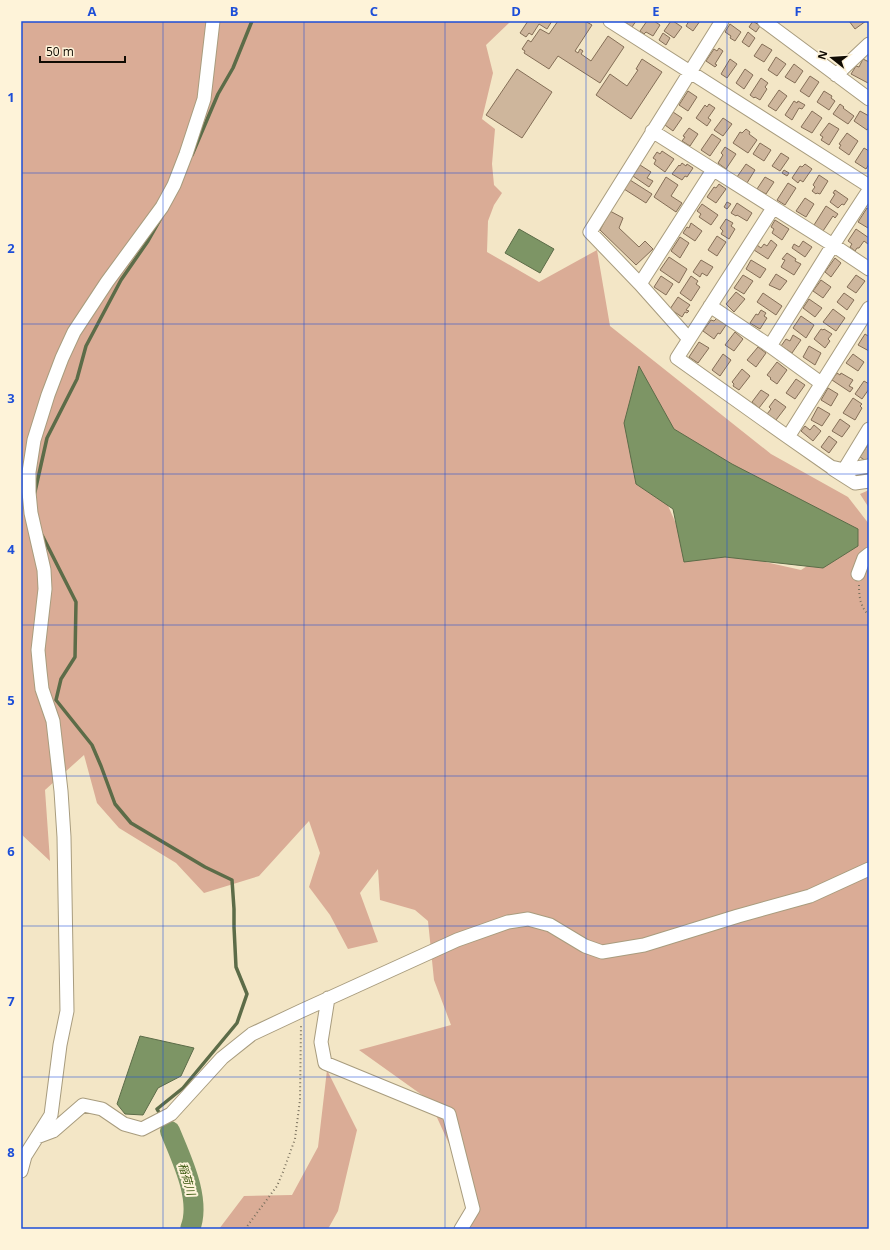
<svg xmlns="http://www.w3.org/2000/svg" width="890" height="1250" viewBox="0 0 890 1250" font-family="'Open Sans','Noto Sans JP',sans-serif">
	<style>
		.green { fill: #daac96; fill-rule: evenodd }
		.water { fill: #7d9565; stroke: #5c6c48 }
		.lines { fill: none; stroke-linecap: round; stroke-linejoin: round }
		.stream { stroke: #5c6c48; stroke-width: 3.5 }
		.river { stroke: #7d9565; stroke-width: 20 }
		.building { fill: #ceb69c; stroke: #846e57 }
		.minor-casing { stroke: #a89c7e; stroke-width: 15 }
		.path { stroke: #7a715e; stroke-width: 2; stroke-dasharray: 1 3; stroke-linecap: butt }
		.minor { stroke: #fff; stroke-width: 13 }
		.grid { fill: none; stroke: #1d4ed8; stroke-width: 1; stroke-opacity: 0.55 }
		.labels { text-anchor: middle; stroke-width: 4; stroke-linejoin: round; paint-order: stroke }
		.water-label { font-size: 11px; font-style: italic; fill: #39570d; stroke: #fef3d9 }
		.neatline { fill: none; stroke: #1d4ed8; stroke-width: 1.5 }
		.grid-label { font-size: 13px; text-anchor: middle; font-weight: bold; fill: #1d4ed8 }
	</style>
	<rect width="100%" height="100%" fill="#f3e6c6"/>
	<path class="green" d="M21 21H511L486 45 493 73 482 119 495 129 492 164 494 185 502 193 494 205 488 221 487 252 539 282 597 250 610 326 771 454 848 497 869 524V1229H463L471 1192 429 1100 359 1050 451 1025 434 980 428 921 415 910 380 900 378 869 360 893 378 942 348 949 330 915 309 887 320 853 309 821 259 876 204 893 176 863 119 828 97 803 84 755 45 790 50 861 21 834ZM654 474 853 536 801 570 685 544Z
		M869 490V508L860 494Z
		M327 1070 357 1130 338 1211 328 1229H219L244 1196 292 1195 318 1147Z"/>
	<path class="water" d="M519 229 554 249 540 273 505 253Z
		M639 366 674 429 732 464 858 529V546L823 568 725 557 684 562 673 509 636 484 624 423Z
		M140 1036 194 1048 181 1076 158 1088 143 1115 125 1114 117 1104Z"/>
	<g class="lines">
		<path class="stream" d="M192 155 218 94 233 68 252 21
			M34 496 47 438 77 379 86 346 121 280 148 241 161 218
			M42 535 76 602 75 657 61 679 56 700 92 745 101 766 115 804 131 823 205 867 232 880 234 909V927L236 967 247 994 237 1023 183 1088 157 1109 161 1116
			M165 1121 170 1131"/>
		<path class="river" d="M170 1131C181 1158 202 1200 190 1229"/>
	</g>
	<path class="building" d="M528 21H552L547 29 539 24 532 35 529 33 526 37 520 33Z
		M558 21H585L592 25 575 51 578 53 580 49 583 51 581 54 591 61 608 36 624 47 600 83 558 56 549 69 524 53 525 51 522 49 528 40 531 42 540 29 549 34Z
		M623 21H636L632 27Z
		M647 21H654L660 25 653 36 646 32 644 34 640 31Z
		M671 21H673L682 27 674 38 664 31Z
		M689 21H700L693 31 686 26Z
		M753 21 760 26 756 32 749 27Z
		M849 21H866L855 29Z
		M730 24 741 32 735 41 730 38 731 36 725 32Z
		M748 32 755 38 749 47 742 42Z
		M663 33 670 38 666 45 659 40Z
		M762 44 772 50 764 62 754 56Z
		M719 48 723 51 715 64 717 65 715 67 706 61 714 49 717 51Z
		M776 57 786 64 777 76 768 70Z
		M642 59 662 72 631 119 596 95 610 74 627 86 638 70 636 69Z
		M730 59 737 64 727 78 721 74Z
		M863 59 869 62V80L868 83 851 74 856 66 859 67Z
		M794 64 803 71 795 83 785 77Z
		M517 69 552 92 522 138 486 115Z
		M745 69 753 75 744 89 736 83Z
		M810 76 819 82 809 97 800 91Z
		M761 78 768 83 765 87 767 89 760 100 755 97 754 98 750 95Z
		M779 90 787 96 776 111 768 106Z
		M688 91 697 97 688 111 679 105Z
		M824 91 832 96 831 98 835 101 829 110 817 102Z
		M794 101 797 103 798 101 805 105 802 109 799 108 792 120 785 115Z
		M709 104 715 108 708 118 711 120 707 126 696 118 705 105 707 107Z
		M840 104 844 107 843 108 854 116 848 124 833 114Z
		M812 111 822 118 812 133 801 127Z
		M860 111 869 116V127L867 130 854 121Z
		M673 112 682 118 673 131 665 125Z
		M723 118 732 124 723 136 714 130Z
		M829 123 839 129 829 145 821 140 823 137 820 135Z
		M689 128 698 134 690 146 682 141 685 137 683 136Z
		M746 129 750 132 749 134 757 140 748 153 733 143 740 132 742 133Z
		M847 133 858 141 849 155 839 148 841 145 839 144Z
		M712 134 721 140 710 156 701 150Z
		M760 143 771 150 764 161 753 154Z
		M725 147 736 154 726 169 718 163 723 155 721 153Z
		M864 148 869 151V164L866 169 855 162Z
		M662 151 674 159 665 172 654 164 656 160 653 158 657 152 660 154Z
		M781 153 789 158 780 171 772 166Z
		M682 163 686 166 687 164 693 168 687 177 685 176 682 180 672 174 679 165 680 166Z
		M746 164 755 170 747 183 737 177Z
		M805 164 812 169 803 182 800 180 798 183 792 178 800 166 802 167Z
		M640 165 651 172 647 178 653 181 649 187 633 176Z
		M784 170 789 173 787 176 782 173Z
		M819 175 828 181 820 194 817 193 816 194 812 191 815 187 813 185Z
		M666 177 678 185 671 196 682 203 676 212 654 197Z
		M765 177 774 182 766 194 757 189Z
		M630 180 652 194 646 203 624 189Z
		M788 183 796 188 785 205 777 200Z
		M719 184 726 189 716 203 707 197 714 187 716 188Z
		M835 190 848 199 844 205 842 204 838 208 830 202 835 194 833 193Z
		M805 198 814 204 806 217 796 211Z
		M727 202 731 204 727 209 724 207Z
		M737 203 752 213 747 221 737 215 736 216 731 213Z
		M702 204 718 215 711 225 699 217 701 214 697 211Z
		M826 206 838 214 835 218 833 216 823 231 814 225Z
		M867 208 869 209 868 228 858 222Z
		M610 211 623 218 619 228 639 247 645 241 653 249 636 265 600 230Z
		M726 219 733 223 731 226 735 229 729 239 721 234 723 231 720 228Z
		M775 220 789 229 782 240 772 233 774 229 771 227Z
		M691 223 702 231 695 241 683 233 687 227 689 228Z
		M856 229 869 238V242L868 244 864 241 859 248H857L855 251 850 247 852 244 848 241Z
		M717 236 726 242 717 256 708 250Z
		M680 237 689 243 680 258 671 251Z
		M771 240 777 245 768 259 754 250 757 245 761 248 764 244 767 246Z
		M803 241 812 247 805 257 792 248 794 244 799 247Z
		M787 253 796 259 795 261 801 264 794 275 781 267 785 260 782 259Z
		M669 257 687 269 679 283 660 270Z
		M835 258 841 263 831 277 825 272Z
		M701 260 713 267 707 276 702 273 700 277 693 272Z
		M751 260 766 269 760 278 746 269Z
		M776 274 787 281 780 290 769 285Z
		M743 275 753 281 744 294 734 288Z
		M856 275 865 281 856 293 847 287Z
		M661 276 673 284 666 295 654 287Z
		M691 276 698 281 696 284 700 287 691 301 680 293Z
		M821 280 831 287 823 298 813 291Z
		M736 292 745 299 734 312 726 304Z
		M763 293 782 306 776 315 757 302Z
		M844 293 854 300 847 310 837 302Z
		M678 297 690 305 686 310 689 311 687 313 685 312 682 317 670 309Z
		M809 299 822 308 815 317 803 308Z
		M833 309 845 318 836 331 823 322Z
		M761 310 766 313 764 316 767 318 760 329 750 323 756 314 758 315Z
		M801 316 814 325 806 338 793 328Z
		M717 318 726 325 720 334 718 333 714 339 703 331 711 320 714 321Z
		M821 329 823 330 824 329 832 334 828 339 830 341 825 348 814 339Z
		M735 332 743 339 734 351 725 345Z
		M865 334 868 336 869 335V351L858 345Z
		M793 335 801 340 792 353 781 346 786 339 790 341Z
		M699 342 709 348 698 363 689 357Z
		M809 346 821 353 815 365 803 357Z
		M758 347 766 353 756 367 747 360Z
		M723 354 731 360 720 376 712 370Z
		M853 354 864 362 858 371 846 363Z
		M777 362 787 370 777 384 770 379 771 378 767 375Z
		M742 369 750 376 739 390 733 386 734 384 732 382Z
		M837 373 840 375 841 373 853 380 849 386 853 388 850 392 832 380Z
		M796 379 805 385 795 399 786 393Z
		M864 381 869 384V389L862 399 855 394Z
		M828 388 838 394 831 406 821 400Z
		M761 390 769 395 759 408 752 402Z
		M853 398 862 404 860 406 862 408 855 420 843 413Z
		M775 399 786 407 776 420 767 414 771 409 769 407Z
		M818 407 830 414 822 426 811 420Z
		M840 419 850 426 842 437 832 431Z
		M814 425 821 431 813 441 801 431 805 426 810 430Z
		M829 436 837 442 829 453 821 447Z
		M869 443V459L868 458 866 461 860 457Z"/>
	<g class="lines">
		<defs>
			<path id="minor" d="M610 21 869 186
				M764 21 869 99
				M836 75 869 44
				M652 131 833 245 869 269
				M773 208 677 358 788 437 831 467 844 470 869 466
				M640 284 713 170
				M710 306 770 346 821 383
				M689 339 640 284 590 232 722 21
				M770 346 833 245 869 190
				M788 437 869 308
				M833 469 855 483 869 481
				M844 470 869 429
				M858 574 864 558 869 554
				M328 998 321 1042 325 1063 449 1114 473 1209 461 1229
				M37 1137 53 1131 83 1105 102 1109 124 1124 142 1129 171 1114 222 1058 252 1034 301 1011 457 940 508 922 528 919 550 925 585 946 602 952 644 945 738 916 810 896 869 869
				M21 1171 25 1156 51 1115 60 1045 67 1011 64 837 61 791 53 721 42 689 40 671 38 650 45 589 44 570 31 513 29 492V472L34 440 48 395 62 358 74 332 107 282 162 207 174 185 186 154 204 99 213 21"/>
		</defs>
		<use href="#minor" class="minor-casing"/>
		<path class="path" d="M859 585C859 596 860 607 869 615
			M245 1229 277 1186 283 1172 295 1139 300 1100 301 1024"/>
		<use href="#minor" class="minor"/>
	</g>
	<path class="grid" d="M163 21V1229M304 21V1229M445 21V1229M586 21V1229M727 21V1229M21 173H869M21 324H869M21 474H869M21 625H869M21 776H869M21 926H869M21 1077H869"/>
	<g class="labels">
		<g class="water-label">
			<text transform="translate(187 1179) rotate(74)" y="4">稲荷川</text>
		</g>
	</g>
	<rect width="890" height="1250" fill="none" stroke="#fef3d9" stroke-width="44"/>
	<g transform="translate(832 58) rotate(287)" stroke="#fef3d9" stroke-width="3" paint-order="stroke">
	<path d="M0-3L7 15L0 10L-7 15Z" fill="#100b03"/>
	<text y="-6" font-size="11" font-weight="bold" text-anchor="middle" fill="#100b03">N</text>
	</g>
	<path d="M40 56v6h85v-6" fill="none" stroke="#100b03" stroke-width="2"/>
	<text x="46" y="56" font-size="12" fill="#100b03" stroke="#fef3d9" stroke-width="3" paint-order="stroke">50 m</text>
	<rect x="22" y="22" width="846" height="1206" class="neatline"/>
	<g class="grid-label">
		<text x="92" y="16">A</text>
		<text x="234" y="16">B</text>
		<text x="374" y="16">C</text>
		<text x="516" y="16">D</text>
		<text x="656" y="16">E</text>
		<text x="798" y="16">F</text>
		<text x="11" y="102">1</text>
		<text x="11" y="253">2</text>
		<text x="11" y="403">3</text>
		<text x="11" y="554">4</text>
		<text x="11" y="705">5</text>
		<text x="11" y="856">6</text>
		<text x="11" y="1006">7</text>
		<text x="11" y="1157">8</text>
	</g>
</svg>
